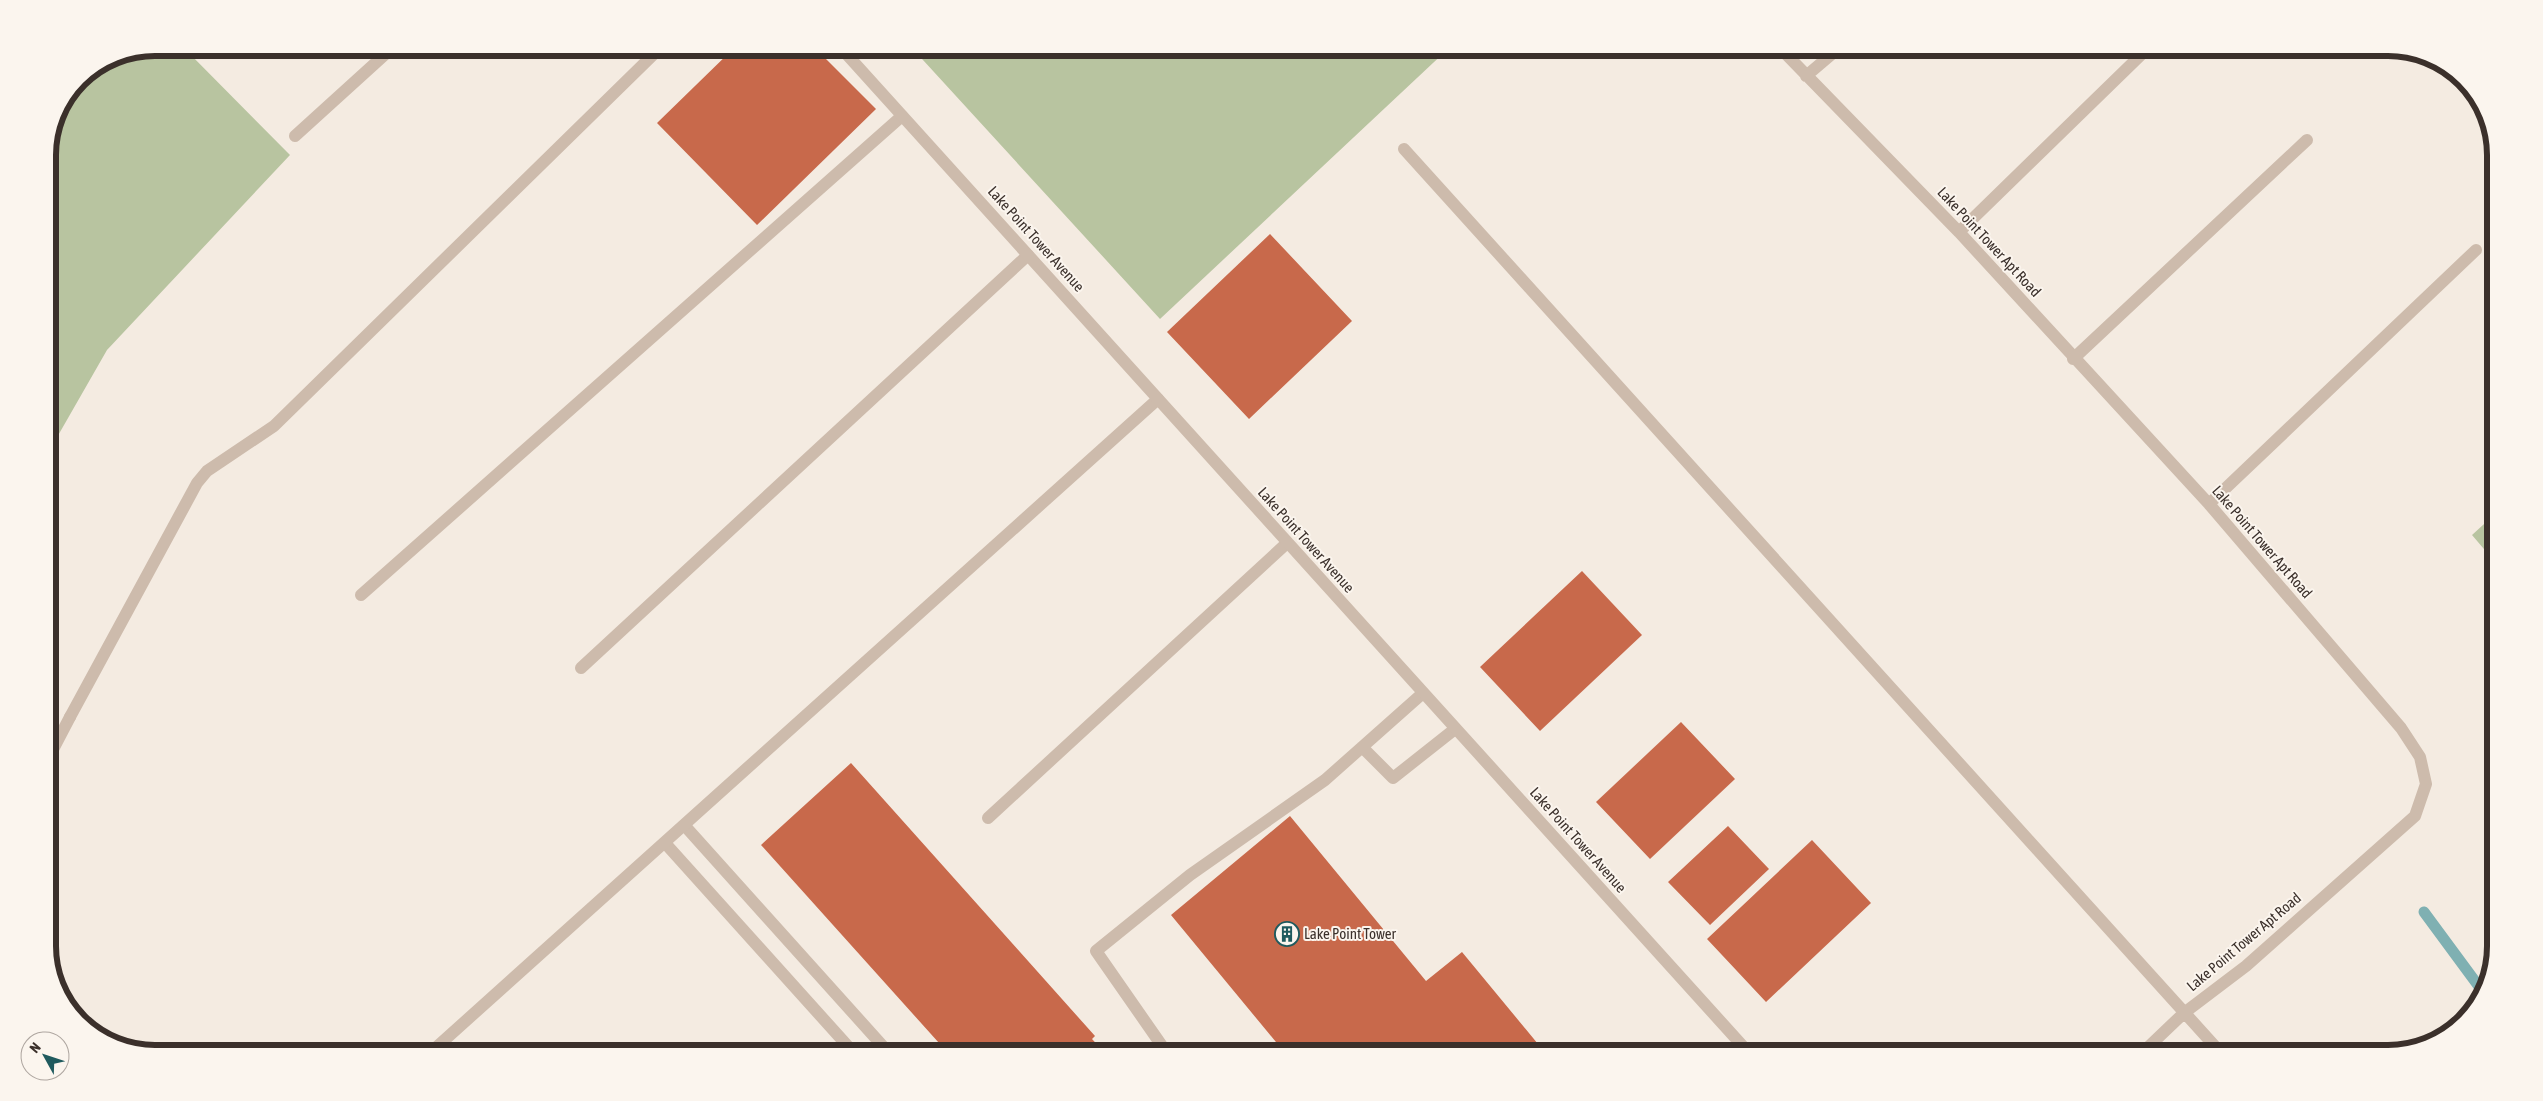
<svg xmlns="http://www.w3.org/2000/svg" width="2543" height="1101" viewBox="0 0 2543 1101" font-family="'Asap Condensed',sans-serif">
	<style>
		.green { fill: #b8c4a0 }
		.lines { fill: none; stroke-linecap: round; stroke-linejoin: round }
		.stream { stroke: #7fb0b2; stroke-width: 11 }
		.building { fill: #c8694b }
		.service { stroke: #cdbbac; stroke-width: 12 }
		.minor { stroke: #cdbbac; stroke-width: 12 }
		.tertiary { stroke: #cdbbac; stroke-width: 12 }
		.labels { text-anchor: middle; stroke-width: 4; stroke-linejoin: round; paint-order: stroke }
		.street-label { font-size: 15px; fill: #3b302b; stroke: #fbf5ee }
		.poi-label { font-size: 15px; fill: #3b302b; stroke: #fbf5ee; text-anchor: start }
		.rim { fill: none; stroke: #3b302b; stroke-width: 6 }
	</style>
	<rect width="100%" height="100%" fill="#f4ebe1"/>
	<path class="green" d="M155 48H184L290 155 107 350 48 453V148L58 108 79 79 114 56Z
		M912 48H1449L1160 319Z
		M2495 514V562L2472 535Z"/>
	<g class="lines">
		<path class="stream" d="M2424 912 2483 992"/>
	</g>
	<path class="building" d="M734 48H815L876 109 757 225 657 123Z
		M1270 234 1352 321 1249 419 1167 332Z
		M1582 571 1642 635 1540 731 1480 667Z
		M1681 722 1735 779 1650 859 1596 802Z
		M851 763 1095 1036 1092 1039 1105 1053H948L761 845Z
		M1290 816 1426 981 1462 952 1538 1044 1526 1053H1285L1171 915Z
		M1728 826 1769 869 1710 925 1668 882Z
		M1812 840 1871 903 1766 1002 1707 939Z"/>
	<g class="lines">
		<path class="service" d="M48 759 70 717
			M685 826 889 1053
			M665 843 854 1053"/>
		<path class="minor" d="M1780 48 1959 232 2209 504 2401 728 2420 757 2426 784 2415 816 2246 966 2184 1013 2142 1053
			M1806 76 1839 48
			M295 136 392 48
			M1404 149 2221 1053
			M1959 232 2148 48
			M2073 359 2307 140
			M2209 504 2476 250
			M361 595 902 116
			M581 668 1028 255
			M70 717 197 483 207 471 274 426 660 48
			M1362 747 1393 778 1455 729
			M988 818 1287 543
			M430 1053 1158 399
			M1167 1053 1096 951 1190 875 1325 780 1423 693"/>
		<path class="tertiary" d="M841 48 1749 1053"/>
	</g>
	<defs>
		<symbol id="building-ring" viewBox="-11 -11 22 22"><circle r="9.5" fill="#fbf5ee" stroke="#1f5a5e" stroke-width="1.5"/><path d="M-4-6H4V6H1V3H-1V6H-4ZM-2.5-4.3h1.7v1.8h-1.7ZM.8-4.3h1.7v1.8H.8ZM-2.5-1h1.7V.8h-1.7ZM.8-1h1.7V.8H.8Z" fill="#1f5a5e"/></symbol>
	</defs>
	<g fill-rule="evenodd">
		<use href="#building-ring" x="1273" y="920" width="28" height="28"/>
	</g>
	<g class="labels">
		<g class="street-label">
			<text transform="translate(1036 239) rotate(48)" y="5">Lake Point Tower Avenue</text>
			<text transform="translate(1989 242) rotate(47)" y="5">Lake Point Tower Apt Road</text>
			<text transform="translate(1306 540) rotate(48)" y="5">Lake Point Tower Avenue</text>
			<text transform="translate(2262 542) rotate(49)" y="5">Lake Point Tower Apt Road</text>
			<text transform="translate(1578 840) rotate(48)" y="5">Lake Point Tower Avenue</text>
			<text transform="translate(2244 942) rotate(-40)" y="5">Lake Point Tower Apt Road</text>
		</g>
		<g class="poi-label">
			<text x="1304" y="939">Lake Point Tower</text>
		</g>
	</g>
	<path d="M0 0H2543V1101H0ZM155 56H2388A99 99 0 0 1 2487 155V946A99 99 0 0 1 2388 1045H155A99 99 0 0 1 56 946V155A99 99 0 0 1 155 56Z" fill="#fbf5ee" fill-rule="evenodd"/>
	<path class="rim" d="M155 56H2388A99 99 0 0 1 2487 155V946A99 99 0 0 1 2388 1045H155A99 99 0 0 1 56 946V155A99 99 0 0 1 155 56Z"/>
	<g transform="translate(45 1056) rotate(310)"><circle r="24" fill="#fbf5ee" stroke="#aea6a0"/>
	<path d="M0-4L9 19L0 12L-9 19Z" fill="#1f5a5e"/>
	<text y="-8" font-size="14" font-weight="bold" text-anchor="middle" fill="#3b302b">N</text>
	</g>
</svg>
